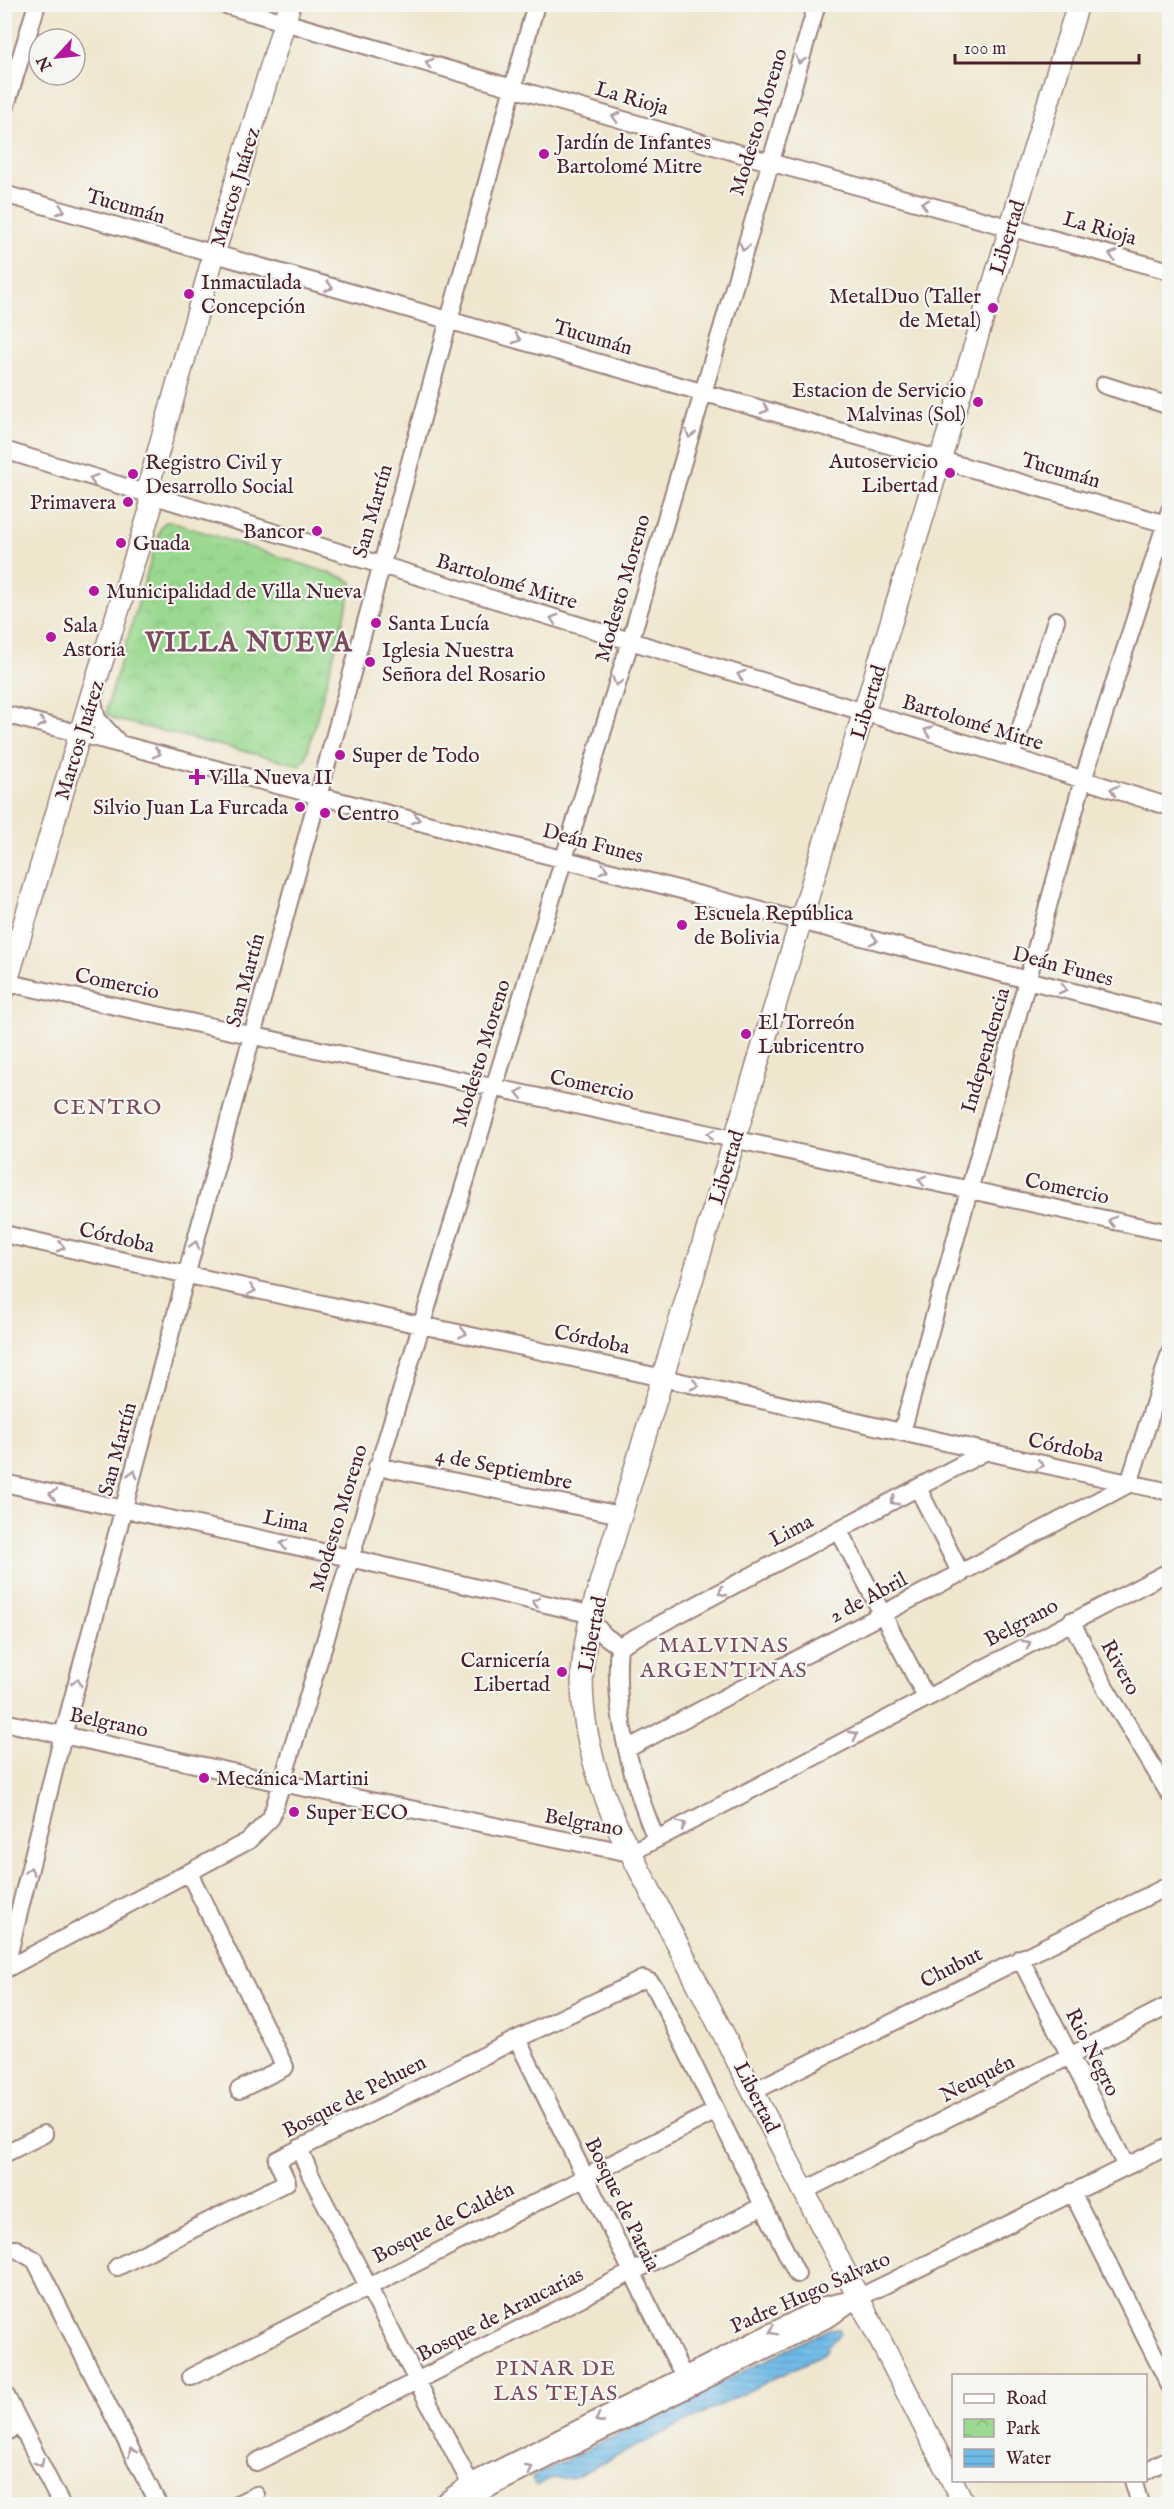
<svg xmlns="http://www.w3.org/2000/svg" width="1174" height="2509" viewBox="0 0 1174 2509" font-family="'IM FELL English',serif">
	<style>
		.park { fill: url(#park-crowns); stroke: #727c5d; stroke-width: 1.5 }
		.water { fill: url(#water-rules); stroke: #5c6c89; stroke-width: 1.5 }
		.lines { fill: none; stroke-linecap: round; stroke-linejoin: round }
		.minor-casing { stroke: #9c827c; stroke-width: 20 }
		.major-casing { stroke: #9c827c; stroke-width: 24 }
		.minor { stroke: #fff; stroke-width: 16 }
		.major { stroke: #fff; stroke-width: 21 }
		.oneway { stroke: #ae9aa0 }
		.poi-dot { fill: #b5179e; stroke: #f6f6f2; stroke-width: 2 }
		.labels { text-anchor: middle; stroke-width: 4.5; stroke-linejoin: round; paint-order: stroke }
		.street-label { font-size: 21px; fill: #4a1f2b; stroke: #f6f6f2 }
		.poi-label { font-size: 21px; fill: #4a1f2b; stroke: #f6f6f2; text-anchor: start }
		.neighbourhood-label { font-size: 22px; letter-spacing: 1.5px; fill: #7a4a5d; stroke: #f6f6f2 }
		.district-label { font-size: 27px; font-weight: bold; letter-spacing: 1.5px; fill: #7a4a5d; stroke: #f6f6f2 }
	</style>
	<defs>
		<pattern id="park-crowns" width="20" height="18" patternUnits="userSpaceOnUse" patternTransform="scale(1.5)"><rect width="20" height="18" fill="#9ad98f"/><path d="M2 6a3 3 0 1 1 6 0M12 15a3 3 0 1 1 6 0" fill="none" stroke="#86ba7c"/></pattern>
		<pattern id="water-rules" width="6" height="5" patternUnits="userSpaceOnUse" patternTransform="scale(1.5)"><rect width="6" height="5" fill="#6dbae7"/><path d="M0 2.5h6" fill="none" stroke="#609fc6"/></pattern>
	</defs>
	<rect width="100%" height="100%" fill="#f6f6f2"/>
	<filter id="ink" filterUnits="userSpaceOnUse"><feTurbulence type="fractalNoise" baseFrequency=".0167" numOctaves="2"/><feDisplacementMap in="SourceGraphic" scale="12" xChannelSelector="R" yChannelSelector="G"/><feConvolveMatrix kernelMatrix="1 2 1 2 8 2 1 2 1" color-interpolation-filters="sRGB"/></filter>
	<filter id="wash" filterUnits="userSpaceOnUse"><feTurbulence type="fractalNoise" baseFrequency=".008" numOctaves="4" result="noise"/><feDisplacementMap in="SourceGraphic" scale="24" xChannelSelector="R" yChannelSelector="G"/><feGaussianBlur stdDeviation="1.35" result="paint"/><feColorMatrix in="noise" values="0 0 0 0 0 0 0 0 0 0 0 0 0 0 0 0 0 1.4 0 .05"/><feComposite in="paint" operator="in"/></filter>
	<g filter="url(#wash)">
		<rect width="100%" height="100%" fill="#efe6cd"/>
		<path class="park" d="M166 522H172L342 577 352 582V588L306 758 300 765 117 720 107 715V707L161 527Z"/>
		<path class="water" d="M829 2329H839L841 2334 827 2346V2350L818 2357 572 2478H551L536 2486 532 2478 536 2475Z"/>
	</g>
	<g filter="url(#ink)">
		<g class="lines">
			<defs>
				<path id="minor" d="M222 4 769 162 1170 271
					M4 112 37 4
					M4 194 1170 525
					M1104 385 1170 406
					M4 450 1011 757 1170 807
					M92 697 97 719 117 741
					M4 714 1170 1017
					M1011 757 1056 620
					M4 982 1170 1233
					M4 1234C213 1282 422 1324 631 1371 811 1410 990 1454 1170 1492
					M902 1432 1083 780 1170 510
					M377 1466 621 1515
					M4 1483 350 1558 593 1615
					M918 1488 961 1574
					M839 1531 926 1697
					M591 1621 605 1636 619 1646
					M1071 1621 1105 1687 1170 1795
					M619 1646 983 1453
					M619 1646C613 1711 631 1779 656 1839
					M4 1722 281 1783 630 1853 1170 1571
					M627 1749 1129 1484 1170 1353
					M189 1873 285 2067 239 2090
					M1020 1958 1126 2166
					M5 1969 63 1735 186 1276 536 4
					M4 1970 248 1841 271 1818 630 642 817 4
					M517 2039 688 2385
					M754 2091 1170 1885
					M299 2148 311 2176 470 2483
					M4 2154 44 2134
					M804 2191 1170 2005
					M1072 2192 1170 2386
					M4 2249H16L35 2260 158 2504
					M117 2267 287 2182 277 2160 517 2039 643 1979 650 1982 657 1991 797 2274
					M191 2377 716 2111
					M4 2392 61 2504
					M4 2433 21 2425
					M256 2462 763 2206
					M1146 2471 1170 2458
					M1133 2480 1140 2504
					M237 2504 256 2495
					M441 2504 470 2483 825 2305 858 2298 1170 2145
					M463 2504 476 2495 831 2317 850 2303"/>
				<path id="major" d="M4 991 92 693 150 511 149 484 214 254 290 4
					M964 2504 618 1828C594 1774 576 1714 584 1654 590 1607 608 1560 621 1515L1078 4"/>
			</defs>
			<use href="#minor" class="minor-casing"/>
			<use href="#major" class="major-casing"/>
			<use href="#minor" class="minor"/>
			<use href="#major" class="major"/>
		</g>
		<defs><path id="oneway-chevron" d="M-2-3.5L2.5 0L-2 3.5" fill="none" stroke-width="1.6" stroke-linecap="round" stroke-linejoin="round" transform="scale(1.5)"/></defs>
		<g class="oneway">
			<use href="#oneway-chevron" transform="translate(800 60) rotate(107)"/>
			<use href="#oneway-chevron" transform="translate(429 63) rotate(-164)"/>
			<use href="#oneway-chevron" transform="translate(616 117) rotate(-164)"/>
			<use href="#oneway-chevron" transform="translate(925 204) rotate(-165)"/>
			<use href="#oneway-chevron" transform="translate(61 210) rotate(16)"/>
			<use href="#oneway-chevron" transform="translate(744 247) rotate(106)"/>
			<use href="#oneway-chevron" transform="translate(1113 255) rotate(-164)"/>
			<use href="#oneway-chevron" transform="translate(329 287) rotate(16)"/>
			<use href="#oneway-chevron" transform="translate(517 339) rotate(16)"/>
			<use href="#oneway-chevron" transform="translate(765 409) rotate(16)"/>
			<use href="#oneway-chevron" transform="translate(690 434) rotate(106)"/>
			<use href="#oneway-chevron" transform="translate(93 479) rotate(-162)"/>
			<use href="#oneway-chevron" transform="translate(554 619) rotate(-163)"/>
			<use href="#oneway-chevron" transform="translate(741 675) rotate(-163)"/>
			<use href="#oneway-chevron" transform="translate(617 682) rotate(107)"/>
			<use href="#oneway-chevron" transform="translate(42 723) rotate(14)"/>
			<use href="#oneway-chevron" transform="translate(928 731) rotate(-163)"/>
			<use href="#oneway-chevron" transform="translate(157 753) rotate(14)"/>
			<use href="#oneway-chevron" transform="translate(1114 790) rotate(-162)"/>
			<use href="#oneway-chevron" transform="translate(416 819) rotate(15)"/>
			<use href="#oneway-chevron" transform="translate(604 869) rotate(15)"/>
			<use href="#oneway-chevron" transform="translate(874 940) rotate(15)"/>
			<use href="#oneway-chevron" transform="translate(1063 989) rotate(15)"/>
			<use href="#oneway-chevron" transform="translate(520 1093) rotate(-168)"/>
			<use href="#oneway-chevron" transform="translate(711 1134) rotate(-168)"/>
			<use href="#oneway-chevron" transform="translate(922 1180) rotate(-168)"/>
			<use href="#oneway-chevron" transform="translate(1112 1221) rotate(-168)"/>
			<use href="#oneway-chevron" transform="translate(195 1245) rotate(-74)"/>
			<use href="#oneway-chevron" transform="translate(61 1247) rotate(13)"/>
			<use href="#oneway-chevron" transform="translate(252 1290) rotate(12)"/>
			<use href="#oneway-chevron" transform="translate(463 1333) rotate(12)"/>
			<use href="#oneway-chevron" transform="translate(695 1385) rotate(13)"/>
			<use href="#oneway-chevron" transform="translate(1040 1465) rotate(12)"/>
			<use href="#oneway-chevron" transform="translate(133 1474) rotate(-75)"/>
			<use href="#oneway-chevron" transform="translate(53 1494) rotate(-168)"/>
			<use href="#oneway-chevron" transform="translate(894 1501) rotate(152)"/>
			<use href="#oneway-chevron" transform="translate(284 1544) rotate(-168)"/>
			<use href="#oneway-chevron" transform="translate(722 1592) rotate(152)"/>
			<use href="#oneway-chevron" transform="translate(536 1602) rotate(-167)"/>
			<use href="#oneway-chevron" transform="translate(1027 1644) rotate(-28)"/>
			<use href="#oneway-chevron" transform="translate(77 1682) rotate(-75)"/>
			<use href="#oneway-chevron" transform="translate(854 1735) rotate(-28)"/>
			<use href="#oneway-chevron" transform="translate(682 1825) rotate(-28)"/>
			<use href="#oneway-chevron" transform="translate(30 1871) rotate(-76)"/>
			<use href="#oneway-chevron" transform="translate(773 2331) rotate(153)"/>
			<use href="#oneway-chevron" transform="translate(599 2419) rotate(153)"/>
			<use href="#oneway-chevron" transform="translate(132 2452) rotate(-117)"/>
			<use href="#oneway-chevron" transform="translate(40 2463) rotate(63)"/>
			<use href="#oneway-chevron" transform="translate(529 2469) rotate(-27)"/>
		</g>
	</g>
	<g class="poi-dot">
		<circle cx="544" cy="154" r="6"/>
		<circle cx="189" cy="294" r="6"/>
		<circle cx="993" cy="308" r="6"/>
		<circle cx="978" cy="402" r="6"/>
		<circle cx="950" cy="473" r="6"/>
		<circle cx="133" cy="474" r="6"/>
		<circle cx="128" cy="502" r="6"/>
		<circle cx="317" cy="531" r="6"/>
		<circle cx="121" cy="543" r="6"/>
		<circle cx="94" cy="591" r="6"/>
		<circle cx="376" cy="623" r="6"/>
		<circle cx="51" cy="637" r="6"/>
		<circle cx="370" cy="662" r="6"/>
		<circle cx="340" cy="755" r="6"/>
		<path d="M194 768h6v6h6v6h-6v6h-6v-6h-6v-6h6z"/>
		<circle cx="300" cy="807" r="6"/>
		<circle cx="325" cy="813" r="6"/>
		<circle cx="682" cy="925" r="6"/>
		<circle cx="746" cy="1034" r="6"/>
		<circle cx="562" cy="1672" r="6"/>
		<circle cx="204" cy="1778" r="6"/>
		<circle cx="294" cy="1812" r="6"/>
	</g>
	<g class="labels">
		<g class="street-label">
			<text transform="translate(632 98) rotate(16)" y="7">La Rioja</text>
			<text transform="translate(758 122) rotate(-73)" y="7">Modesto Moreno</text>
			<text transform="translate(235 187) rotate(-73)" y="7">Marcos Juárez</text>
			<text transform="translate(126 206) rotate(16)" y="7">Tucumán</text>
			<text transform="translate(1100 228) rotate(16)" y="7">La Rioja</text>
			<text transform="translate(1007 237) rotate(-73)" y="7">Libertad</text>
			<text transform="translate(593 337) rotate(16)" y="7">Tucumán</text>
			<text transform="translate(1061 470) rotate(16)" y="7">Tucumán</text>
			<text transform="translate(372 511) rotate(-74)" y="7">San Martín</text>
			<text transform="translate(507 581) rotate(17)" y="7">Bartolomé Mitre</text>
			<text transform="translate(622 588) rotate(-74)" y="7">Modesto Moreno</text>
			<text transform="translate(868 702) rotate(-73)" y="7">Libertad</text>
			<text transform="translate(973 722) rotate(17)" y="7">Bartolomé Mitre</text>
			<text transform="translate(79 740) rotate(-73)" y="7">Marcos Juárez</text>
			<text transform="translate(593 843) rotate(15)" y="7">Deán Funes</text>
			<text transform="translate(1063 966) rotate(15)" y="7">Deán Funes</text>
			<text transform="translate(245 980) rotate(-75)" y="7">San Martín</text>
			<text transform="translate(117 983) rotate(12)" y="7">Comercio</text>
			<text transform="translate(985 1050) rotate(-74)" y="7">Independencia</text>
			<text transform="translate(481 1053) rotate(-73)" y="7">Modesto Moreno</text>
			<text transform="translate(592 1085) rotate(12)" y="7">Comercio</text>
			<text transform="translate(726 1167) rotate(-73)" y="7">Libertad</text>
			<text transform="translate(1067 1188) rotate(12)" y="7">Comercio</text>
			<text transform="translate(117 1237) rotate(13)" y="7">Córdoba</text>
			<text transform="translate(592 1339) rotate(12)" y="7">Córdoba</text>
			<text transform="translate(1066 1447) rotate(12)" y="7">Córdoba</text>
			<text transform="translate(117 1449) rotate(-75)" y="7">San Martín</text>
			<text transform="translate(504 1468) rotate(12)" y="7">4 de Septiembre</text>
			<text transform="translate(338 1518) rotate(-73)" y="7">Modesto Moreno</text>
			<text transform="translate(286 1521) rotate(12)" y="7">Lima</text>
			<text transform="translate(791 1530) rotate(-28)" y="7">Lima</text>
			<text transform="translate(868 1597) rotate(-28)" y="7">2 de Abril</text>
			<text transform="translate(1021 1622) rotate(-28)" y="7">Belgrano</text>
			<text transform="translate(592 1634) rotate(-79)" y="7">Libertad</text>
			<text transform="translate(1121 1667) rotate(61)" y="7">Rivero</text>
			<text transform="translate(109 1722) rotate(12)" y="7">Belgrano</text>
			<text transform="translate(584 1822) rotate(10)" y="7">Belgrano</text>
			<text transform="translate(951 1967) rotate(-27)" y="7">Chubut</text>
			<text transform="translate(1093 2052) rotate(63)" y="7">Rio Negro</text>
			<text transform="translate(977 2078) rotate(-27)" y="7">Neuquén</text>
			<text transform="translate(354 2096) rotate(-27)" y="7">Bosque de Pehuen</text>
			<text transform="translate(757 2097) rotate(63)" y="7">Libertad</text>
			<text transform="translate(623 2204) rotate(64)" y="7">Bosque de Pataia</text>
			<text transform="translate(443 2222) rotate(-27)" y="7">Bosque de Caldén</text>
			<text transform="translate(810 2292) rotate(-24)" y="7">Padre Hugo Salvato</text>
			<text transform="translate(500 2314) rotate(-27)" y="7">Bosque de Araucarias</text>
		</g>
		<g class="poi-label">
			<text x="556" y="149">Jardín de Infantes<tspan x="556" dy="24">Bartolomé Mitre</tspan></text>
			<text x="201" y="289">Inmaculada<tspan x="201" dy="24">Concepción</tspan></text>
			<text x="981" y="303" text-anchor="end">MetalDuo (Taller<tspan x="981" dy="24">de Metal)</tspan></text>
			<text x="966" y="397" text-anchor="end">Estacion de Servicio<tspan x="966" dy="24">Malvinas (Sol)</tspan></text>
			<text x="938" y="468" text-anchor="end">Autoservicio<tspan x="938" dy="24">Libertad</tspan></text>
			<text x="145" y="469">Registro Civil y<tspan x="145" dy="24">Desarrollo Social</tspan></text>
			<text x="116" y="509" text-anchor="end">Primavera</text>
			<text x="305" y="538" text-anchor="end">Bancor</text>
			<text x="133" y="550">Guada</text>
			<text x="106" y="598">Municipalidad de Villa Nueva</text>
			<text x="388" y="630">Santa Lucía</text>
			<text x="63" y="632">Sala<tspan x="63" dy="24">Astoria</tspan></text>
			<text x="382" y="657">Iglesia Nuestra<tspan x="382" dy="24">Señora del Rosario</tspan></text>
			<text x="352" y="762">Super de Todo</text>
			<text x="209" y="784">Villa Nueva II</text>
			<text x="288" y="814" text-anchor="end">Silvio Juan La Furcada</text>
			<text x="337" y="820">Centro</text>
			<text x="694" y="920">Escuela República<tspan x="694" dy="24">de Bolivia</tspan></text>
			<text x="758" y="1029">El Torreón<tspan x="758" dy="24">Lubricentro</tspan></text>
			<text x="550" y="1667" text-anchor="end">Carnicería<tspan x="550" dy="24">Libertad</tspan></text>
			<text x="216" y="1785">Mecánica Martini</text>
			<text x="306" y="1819">Super ECO</text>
		</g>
		<g class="neighbourhood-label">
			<text x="108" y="1114">CENTRO</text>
			<text x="724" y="1652">MALVINAS<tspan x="724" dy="25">ARGENTINAS</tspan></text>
			<text x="556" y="2375">PINAR DE<tspan x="556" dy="25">LAS TEJAS</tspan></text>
		</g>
		<g class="district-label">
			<text x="249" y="651">VILLA NUEVA</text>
		</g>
	</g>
	<rect width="1174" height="2509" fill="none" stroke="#f6f6f2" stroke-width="24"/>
	<rect x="952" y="2374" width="195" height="108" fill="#f6f6f2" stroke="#b1a0a2" stroke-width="1.5"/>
	<rect x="964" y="2394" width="30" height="9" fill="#ffffff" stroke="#b1a0a2" stroke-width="1.5"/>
	<text x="1006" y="2404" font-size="18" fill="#4a1f2b">Road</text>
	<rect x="964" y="2419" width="30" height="18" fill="url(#park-crowns)" stroke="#b1a0a2" stroke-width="1.5"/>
	<text x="1006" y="2434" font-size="18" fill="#4a1f2b">Park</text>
	<rect x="964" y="2449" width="30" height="18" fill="url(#water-rules)" stroke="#b1a0a2" stroke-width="1.5"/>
	<text x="1006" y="2464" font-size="18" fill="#4a1f2b">Water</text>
	<g transform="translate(57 57) rotate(243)"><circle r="28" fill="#f6f6f2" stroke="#b1a0a2" stroke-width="1.5"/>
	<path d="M0-4.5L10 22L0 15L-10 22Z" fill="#b5179e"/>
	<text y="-9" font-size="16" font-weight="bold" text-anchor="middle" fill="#4a1f2b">N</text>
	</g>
	<path d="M955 54v9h184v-9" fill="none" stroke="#4a1f2b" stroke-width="3"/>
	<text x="964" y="54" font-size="18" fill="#4a1f2b" stroke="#f6f6f2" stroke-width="4.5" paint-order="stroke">100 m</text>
</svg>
